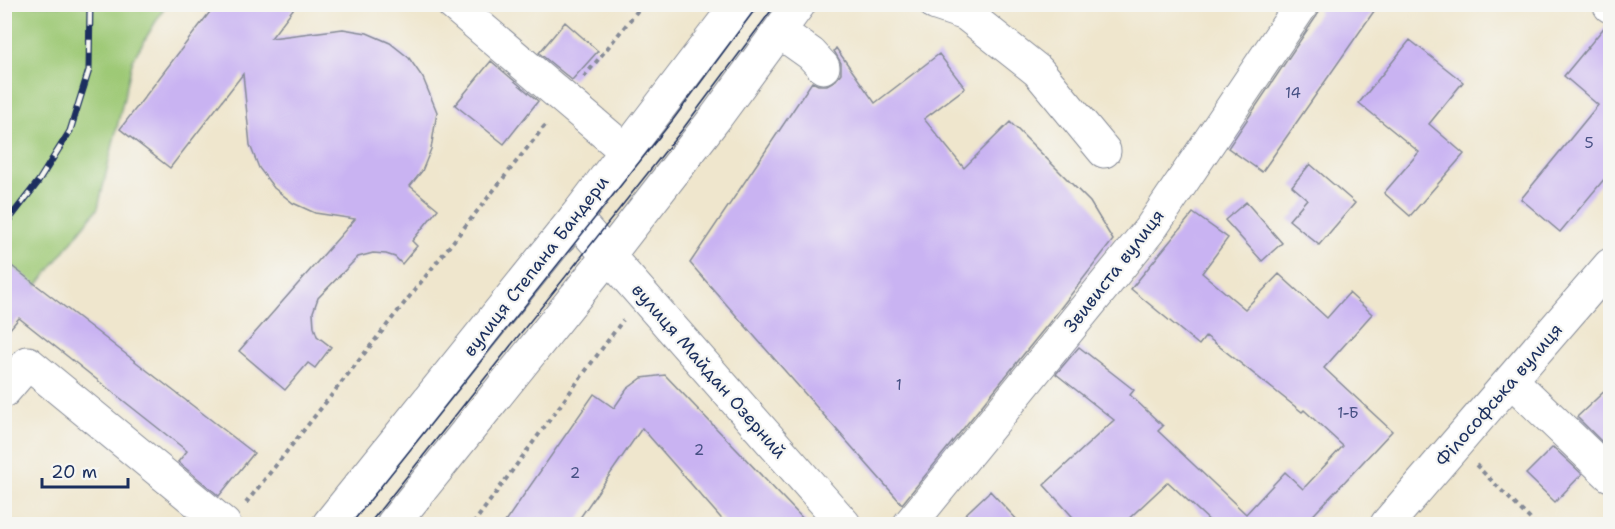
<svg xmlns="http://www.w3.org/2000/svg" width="1615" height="529" viewBox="0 0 1615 529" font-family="'Shantell Sans',sans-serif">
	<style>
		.green { fill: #9ec976; stroke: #5c7c6a; stroke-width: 1.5 }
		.building { fill: #c9b3f2 }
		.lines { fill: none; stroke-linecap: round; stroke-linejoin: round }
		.minor-casing { stroke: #858a96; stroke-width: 35 }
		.major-casing { stroke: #858a96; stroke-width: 35 }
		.path { stroke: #858a96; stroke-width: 4; stroke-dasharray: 4.5 4.5; stroke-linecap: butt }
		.minor { stroke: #fff; stroke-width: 33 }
		.major { stroke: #fff; stroke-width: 33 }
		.tram { stroke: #1b2f5e; stroke-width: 1.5 }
		.rail-casing { stroke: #1b2f5e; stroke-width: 7 }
		.rail { stroke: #f6f6f2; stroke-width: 4.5; stroke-dasharray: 14; stroke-linecap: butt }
		.labels { text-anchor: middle; stroke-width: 4.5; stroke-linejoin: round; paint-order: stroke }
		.number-label { font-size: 15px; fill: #465083 }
		.street-label { font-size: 18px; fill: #1b2f5e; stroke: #f6f6f2 }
	</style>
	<rect width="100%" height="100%" fill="#f6f6f2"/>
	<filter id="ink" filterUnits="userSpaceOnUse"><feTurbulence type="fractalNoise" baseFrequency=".0167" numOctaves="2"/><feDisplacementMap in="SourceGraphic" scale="12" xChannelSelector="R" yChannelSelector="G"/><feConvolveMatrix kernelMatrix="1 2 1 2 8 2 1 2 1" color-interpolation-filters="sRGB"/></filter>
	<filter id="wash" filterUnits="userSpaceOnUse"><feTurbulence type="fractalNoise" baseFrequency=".008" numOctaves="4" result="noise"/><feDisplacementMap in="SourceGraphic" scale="24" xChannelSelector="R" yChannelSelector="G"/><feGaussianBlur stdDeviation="1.35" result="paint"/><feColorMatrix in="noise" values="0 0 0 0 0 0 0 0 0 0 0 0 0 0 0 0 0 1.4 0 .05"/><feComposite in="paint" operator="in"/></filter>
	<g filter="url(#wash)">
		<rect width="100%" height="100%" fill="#efe6cd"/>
		<path class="green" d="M5 5H166L133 59 98 208 5 327Z"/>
		<g id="blocks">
			<path class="building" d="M216 4H297L271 38 343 29 367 33 390 43 409 58 423 78 437 112 431 149 422 171 410 186 438 209 412 241 417 246 402 264 395 257 386 254 373 253 358 257 318 298 313 312 314 327 317 336 331 347 315 368 308 363 285 390 239 351 355 219 315 213 293 203 274 188 259 168 250 145 243 74 170 168 120 129Z
				M1321 4H1379L1262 172 1228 148 1318 14Z
				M565 22 598 51 572 80 539 53Z
				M1607 24H1611V171L1560 232 1521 199 1598 105 1564 76Z
				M1410 40 1463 82 1429 124 1464 154 1410 216 1384 193 1419 152 1359 103Z
				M836 48 875 103 939 54 965 88 924 119 964 168 1010 122 1090 202 1113 240 1049 323 902 504 690 263 812 82 818 85H827L836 80 841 73V63L834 51Z
				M491 61 538 101 504 144 455 105Z
				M1310 164 1355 203 1319 245 1289 220 1307 199 1292 186Z
				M1246 202 1282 243 1262 261 1225 220Z
				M1193 213 1228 238 1202 273 1245 309 1279 274 1327 318 1349 293 1372 314 1324 368 1392 431 1304 525H1214L1168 482 1122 525H1080L1044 485 1114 420 1056 374 1079 347 1134 390 1130 395 1163 426 1158 431 1246 514 1285 472 1303 489 1343 446 1304 410 1302 412 1206 336 1199 345 1131 289Z
				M4 260 254 453 219 496 178 462 187 451 19 318 4 336Z
				M665 375 809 525H727L642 428 575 525H503L594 394 614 408 627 389 642 378Z
				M1611 385V446L1608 448 1577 417Z
				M1553 447 1582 474 1555 502 1526 474Z
				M990 491 1022 525H954Z"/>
		</g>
	</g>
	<g filter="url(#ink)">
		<use href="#blocks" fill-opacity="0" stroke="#858a96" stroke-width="1.5"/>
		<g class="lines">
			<defs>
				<path id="minor" d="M453 4 626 151
					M936 4 966 14 977 4
					M1609 4 1610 6
					M966 14 1038 71 1104 151
					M780 32 811 54 823 67
					M575 218 844 524
					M1511 380 1610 475
					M4 391 28 363 224 524
					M910 524 1151 228 1302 4
					M1387 524 1610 265"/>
				<path id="major" d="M329 524 575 218 738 4
					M393 524 608 256 716 117 799 4"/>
			</defs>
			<use href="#minor" class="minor-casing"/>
			<use href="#major" class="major-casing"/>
			<path class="path" d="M584 77 643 4
				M1476 465 1535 524
				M246 503 547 123
				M473 524 623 320"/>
			<use href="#minor" class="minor"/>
			<use href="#major" class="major"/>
			<path class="tram" d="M351 524 672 121 759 4
				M369 524 682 130 776 4"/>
			<defs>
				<path id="rail" d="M4 226 38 182 70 131 89 70 90 4"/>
			</defs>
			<use href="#rail" class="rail-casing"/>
			<use href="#rail" class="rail"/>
		</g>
	</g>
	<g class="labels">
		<g class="number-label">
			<text x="1293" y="98">14</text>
			<text x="1589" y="148">5</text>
			<text x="899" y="390">1</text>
			<text x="1348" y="418">1-Б</text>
			<text x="699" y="455">2</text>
			<text x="575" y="478">2</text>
		</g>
		<g class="street-label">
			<text transform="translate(536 266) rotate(-52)" y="6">вулиця Степана Бандери</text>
			<text transform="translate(1114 271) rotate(-52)" y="6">Звивиста вулиця</text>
			<text transform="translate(709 371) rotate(49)" y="6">вулиця Майдан Озерний</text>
			<text transform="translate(1499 395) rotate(-49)" y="6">Філософська вулиця</text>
		</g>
	</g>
	<rect width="1615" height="529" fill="none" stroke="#f6f6f2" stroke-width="24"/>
	<path d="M42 478v9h86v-9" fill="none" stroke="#1b2f5e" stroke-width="3"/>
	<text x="51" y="478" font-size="18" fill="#1b2f5e" stroke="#f6f6f2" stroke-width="4.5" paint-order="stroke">20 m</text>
</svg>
